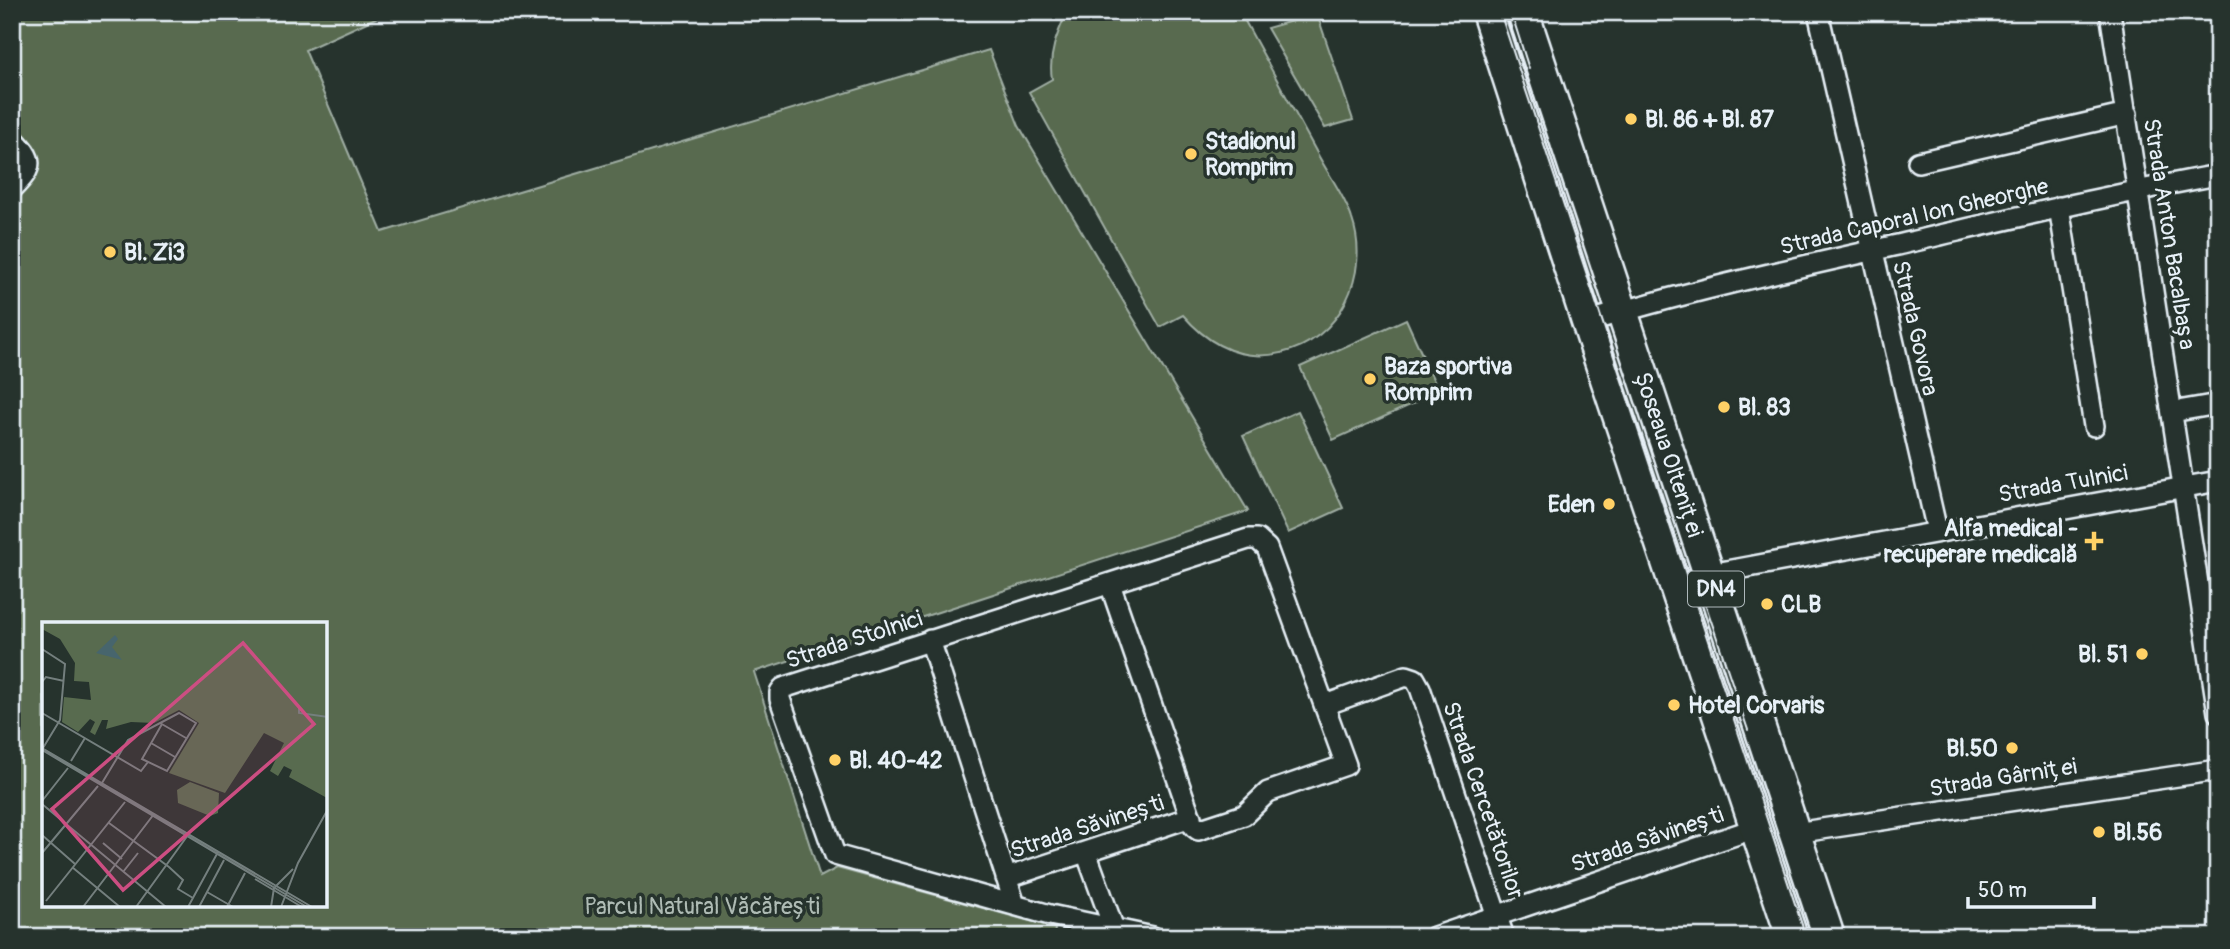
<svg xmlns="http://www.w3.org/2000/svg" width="2230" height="949" viewBox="0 0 2230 949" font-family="Pangolin,sans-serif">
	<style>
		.green { fill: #586b4f; stroke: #a0aea4; stroke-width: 2; fill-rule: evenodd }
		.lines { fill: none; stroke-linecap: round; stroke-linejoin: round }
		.street-casing { stroke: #e8f1f8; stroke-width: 24 }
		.primary-casing { stroke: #e8f1f8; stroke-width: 35 }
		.street { stroke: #26332d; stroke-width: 19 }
		.primary { stroke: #26332d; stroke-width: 30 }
		.tram { stroke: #e8f1f8; stroke-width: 2 }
		.poi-dot { fill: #ffd166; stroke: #26332d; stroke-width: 2.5 }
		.labels { text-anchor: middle; stroke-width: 7; stroke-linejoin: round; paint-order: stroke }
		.shield { fill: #26332d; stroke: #aeb8bb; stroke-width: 2 }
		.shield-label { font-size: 21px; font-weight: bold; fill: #e8f1f8 }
		.poi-label { font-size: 23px; font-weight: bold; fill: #e8f1f8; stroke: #26332d; text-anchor: start }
		.street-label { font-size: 23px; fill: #e8f1f8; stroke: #26332d }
		.park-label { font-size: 23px; fill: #aebbb4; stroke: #26332d }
		.inset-road { fill: none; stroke: #747f7e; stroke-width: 2 }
		.view { fill: #cc4e82; fill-opacity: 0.15; stroke: #cc4e82; stroke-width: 3.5 }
		.inset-edge { fill: none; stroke: #e8f1f8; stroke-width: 3.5 }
	</style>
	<rect width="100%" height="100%" fill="#26332d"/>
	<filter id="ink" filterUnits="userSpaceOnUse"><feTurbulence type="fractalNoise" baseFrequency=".0143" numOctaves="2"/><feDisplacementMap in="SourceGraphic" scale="14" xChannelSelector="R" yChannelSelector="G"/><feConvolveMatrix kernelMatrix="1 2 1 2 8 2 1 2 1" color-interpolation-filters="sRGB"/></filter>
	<g filter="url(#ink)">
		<path class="green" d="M12 12H389L305 50 382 232 989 50 1019 126 1248 511 754 672 820 877 837 868 1055 928 1054 937H12ZM44 624H326V905H44Z
			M1067 12H1240C1266 59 1291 106 1317 153 1328 174 1345 196 1352 219 1371 273 1340 341 1281 353 1241 362 1209 345 1183 315L1160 327 1029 92 1052 79C1048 55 1057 34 1067 12Z
			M1317 14 1353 120 1325 128 1267 28Z
			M1406 319 1439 392 1333 440 1300 367Z
			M1298 411 1343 508 1288 533 1243 436Z"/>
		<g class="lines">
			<defs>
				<path id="street" d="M1818 12 1937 531
					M2110 12 2218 713
					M12 137C34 160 35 166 12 189
					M1918 162 2127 114
					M2059 207 2094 426
					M1587 322C1691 290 1800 267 1906 243 2010 219 2113 194 2218 175
					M2172 412 2218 404
					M1710 574 2218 481
					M1110 584 1194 827 1198 830 1244 815 1268 792 1346 765 1267 548 1257 539H1248L783 688 780 692V699L835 855 1050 915 1153 937
					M930 640 1015 905
					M1325 705 1406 676 1415 679 1420 688 1504 937
					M1795 833 2218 770
					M1086 852 1114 929
					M1006 878 1191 817
					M1434 937 1756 828"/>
				<g id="primary">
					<path d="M1487 12 1587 322 1792 937"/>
					<path id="s1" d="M1523 12 1829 937"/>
				</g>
			</defs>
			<use href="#street" class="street-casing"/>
			<use href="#primary" class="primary-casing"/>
			<use href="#street" class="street"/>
			<use href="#primary" class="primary"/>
			<path class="tram" d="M1500 12 1806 937
				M1511 12 1529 69
				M1702 594 1748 730"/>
		</g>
	</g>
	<g class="poi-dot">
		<circle cx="1631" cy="119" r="7"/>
		<circle cx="1191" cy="154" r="7"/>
		<circle cx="110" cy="252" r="7"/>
		<circle cx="1370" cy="379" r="7"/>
		<circle cx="1724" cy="407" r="7"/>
		<circle cx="1609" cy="504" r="7"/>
		<path d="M2090.5 530.5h7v7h7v7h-7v7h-7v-7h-7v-7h7z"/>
		<circle cx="1767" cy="604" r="7"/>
		<circle cx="2142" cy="654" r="7"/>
		<circle cx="1674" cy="705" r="7"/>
		<circle cx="2012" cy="748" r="7"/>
		<circle cx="835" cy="760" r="7"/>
		<circle cx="2099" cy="832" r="7"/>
	</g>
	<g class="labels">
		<rect class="shield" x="1688" y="571.5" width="56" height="35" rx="5"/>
		<g class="shield-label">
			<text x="1716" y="596">DN4</text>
		</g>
		<g class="poi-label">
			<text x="1645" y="127">Bl. 86 + Bl. 87</text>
			<text x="1205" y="149">Stadionul<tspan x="1205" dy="26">Romprim</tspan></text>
			<text x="124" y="260">Bl. Zi3</text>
			<text x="1384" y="374">Baza sportiva<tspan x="1384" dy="26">Romprim</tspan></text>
			<text x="1738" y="415">Bl. 83</text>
			<text x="1595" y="512" text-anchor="end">Eden</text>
			<text x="2078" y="536" text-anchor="end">Alfa medical -<tspan x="2078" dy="26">recuperare medicală</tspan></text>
			<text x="1781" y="612">CLB</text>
			<text x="2128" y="662" text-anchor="end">Bl. 51</text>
			<text x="1688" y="713">Hotel Corvaris</text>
			<text x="1998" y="756" text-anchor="end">Bl.50</text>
			<text x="849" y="768">Bl. 40-42</text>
			<text x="2113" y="840">Bl.56</text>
		</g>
		<g class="street-label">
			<text transform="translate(1914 216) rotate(-13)" y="8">Strada Caporal Ion Gheorghe</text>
			<text transform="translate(2170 234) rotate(81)" y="8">Strada Anton Bacalbașa</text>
			<text transform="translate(1916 328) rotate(77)" y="8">Strada Govora</text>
			<text dy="8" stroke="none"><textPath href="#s1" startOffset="466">Șoseaua Olteniței</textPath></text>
			<text transform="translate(2063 483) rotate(-10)" y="8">Strada Tulnici</text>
			<text transform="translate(854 639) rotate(-18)" y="8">Strada Stolnici</text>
			<text transform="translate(2003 777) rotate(-9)" y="8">Strada Gârniței</text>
			<text transform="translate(1484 800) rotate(71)" y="8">Strada Cercetătorilor</text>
			<text transform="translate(1087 826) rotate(-18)" y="8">Strada Săvinești</text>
			<text transform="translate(1647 839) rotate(-19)" y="8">Strada Săvinești</text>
		</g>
		<g class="park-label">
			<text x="702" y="914">Parcul Natural Văcărești</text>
		</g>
	</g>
	<g transform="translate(42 622)">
		<rect width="285" height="285" fill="#26332d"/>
		<path d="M0 0H285V176L247 155 250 148 242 144 236 154 228 149 242 121 222 111 183 171 127 151 157 101 137 88 112 101 89 100 64 107 66 98H60L53 113 48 110 53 100 48 97 36 110 20 100 22 75 49 78 47 60 32 59 33 41 18 17 0 7ZM148 160 177 171 176 191 168 194 136 181 135 168Z" fill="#586b4f"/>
		<path d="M73 13 76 17 70 25 80 38 54 31Z" fill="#47656d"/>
		<path class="inset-road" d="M0 27 23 42 18 98 1 126M0 60 4 55 22 59M257 84V91L286 95M0 91 99 149 106 140M118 101 144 116M109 121 133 135M0 126 270 285M0 128 265 285M29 139 43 116M60 161 86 118 137 91 154 101 125 149 100 137 120 102M0 179 26 146M0 182 124 285M67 201 127 245 141 258 136 267 151 276M0 213 33 242M61 221 80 237M0 231 56 164M30 245 78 285M81 250 96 231M213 257 260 285M165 270 191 285M4 279 83 180M41 285 112 192M94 285 146 213M146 285 176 230M157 285 182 238M185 285 203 251M229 285 232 266 251 247M239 285 256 241 286 187"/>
		<path class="view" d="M201 21 272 102 81 268 10 187Z"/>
		<rect width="285" height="285" class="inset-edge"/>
	</g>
	<rect width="2230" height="949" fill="none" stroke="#26332d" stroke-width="42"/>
	<rect x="21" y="21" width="2188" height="907" fill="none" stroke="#e8f1f8" stroke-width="2.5" filter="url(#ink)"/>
	<path d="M1968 897v10h126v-10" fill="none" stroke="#e8f1f8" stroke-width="3.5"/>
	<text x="1978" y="897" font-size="21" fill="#e8f1f8" stroke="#26332d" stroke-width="5" paint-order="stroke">50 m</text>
</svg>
